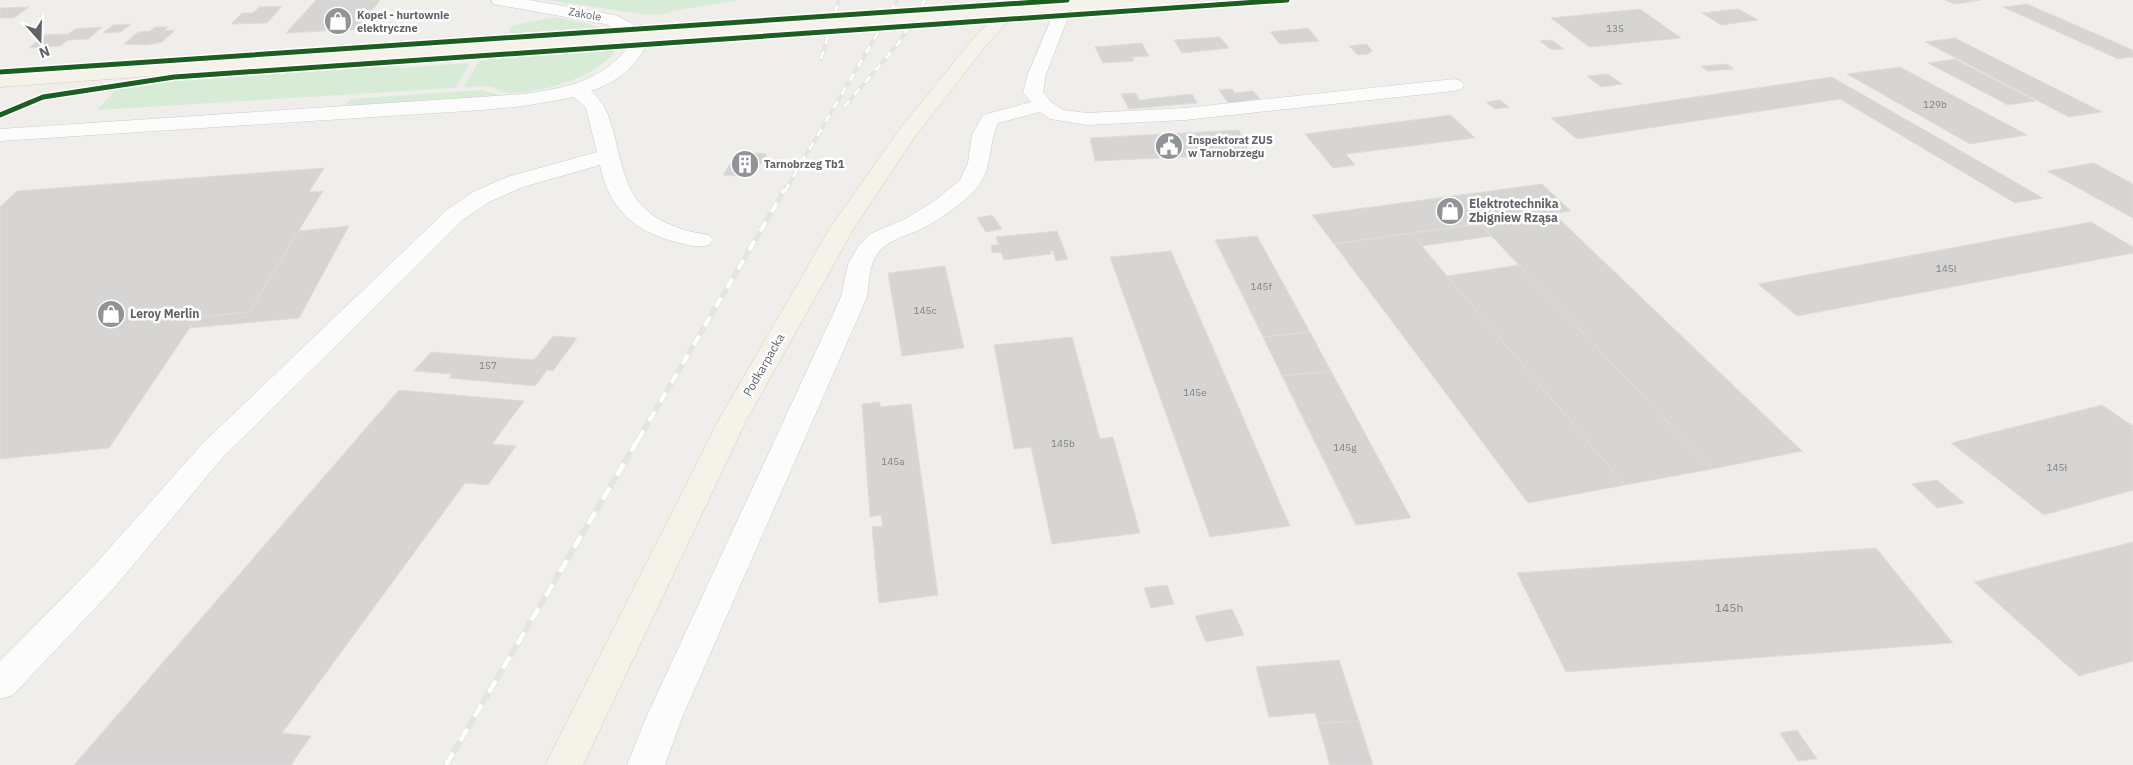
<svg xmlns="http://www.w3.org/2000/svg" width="2133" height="765" viewBox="0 0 2133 765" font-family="'IBM Plex Sans',sans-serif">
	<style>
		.green { fill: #d8ebd6 }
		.building { fill: #d6d5d3; stroke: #deddd9 }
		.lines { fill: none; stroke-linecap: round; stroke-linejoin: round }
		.minor-casing { stroke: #cbcccc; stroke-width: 1 }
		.major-casing { stroke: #d7ceb8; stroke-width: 1 }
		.minor { fill: #fdfcfc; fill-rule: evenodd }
		.major { fill: #f4f2e9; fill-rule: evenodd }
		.rail-far2-casing { stroke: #e4e4e4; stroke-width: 4 }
		.rail-far1-casing { stroke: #e4e4e4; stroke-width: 5.5 }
		.rail-casing { stroke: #e4e4e4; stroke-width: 6 }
		.rail-far2 { stroke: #fff; stroke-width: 2.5; stroke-dasharray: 8; stroke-linecap: butt }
		.rail-far1 { stroke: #fff; stroke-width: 4; stroke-dasharray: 11; stroke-linecap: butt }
		.rail { stroke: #fff; stroke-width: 4.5; stroke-dasharray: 14; stroke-linecap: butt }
		.major-bridge-casing { stroke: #d7ceb8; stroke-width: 20; stroke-linecap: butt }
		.major-bridge { stroke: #f4f2e9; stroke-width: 19 }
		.cycleway-casing { stroke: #fff; stroke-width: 8 }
		.cycleway { stroke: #1b5e20; stroke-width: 5 }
		.labels { text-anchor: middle; stroke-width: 5; stroke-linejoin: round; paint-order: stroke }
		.number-label { font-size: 10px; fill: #7e8184 }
		.far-street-label { font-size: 11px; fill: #5f6368; stroke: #fff }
		.far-poi-label { font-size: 11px; font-weight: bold; fill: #5f6368; stroke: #fff; text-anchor: start }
		.poi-label { font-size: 12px; font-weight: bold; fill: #5f6368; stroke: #fff; text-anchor: start }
		.street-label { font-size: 12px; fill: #5f6368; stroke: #fff }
		.near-number-label { font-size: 12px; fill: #7e8184 }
	</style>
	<rect width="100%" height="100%" fill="#efeeea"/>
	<path class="green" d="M547 0H740L684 9 663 14H641Z
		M554 17 585 23 603 29 618 44C608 75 539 94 509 93 503 93 496 88 490 87 482 85 472 87 463 88L477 64 508 35 512 26Z
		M470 63 455 88 97 110 112 94 115 87 136 84 402 65 400 68Z
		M482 90 498 95 345 106 350 99Z"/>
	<path class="building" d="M316 0H380L358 29 286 33Z
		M1945 0H1981L1954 4Z
		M2027 4 2133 50V57L2118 59 2003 7Z
		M282 6 267 23 231 24 242 13H253L259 7Z
		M29 7 14 18H0V8Z
		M1640 9 1681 38 1589 47 1551 18Z
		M1738 9 1758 20 1721 25 1702 13Z
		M131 24 121 32 103 33 113 25Z
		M102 27 88 39 68 40 60 46 29 48 45 35 68 34 75 29Z
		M155 27H168L164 31 175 30 162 42 147 45 124 44 138 32 150 31Z
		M1308 28 1319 41 1280 44 1270 32Z
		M1220 37 1229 48 1182 53 1174 40Z
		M1955 38 2102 112 2069 117 1925 42Z
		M1552 40 1564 49 1552 50 1540 41Z
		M1142 43 1149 56 1132 57 1134 61 1103 63 1095 47Z
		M1367 44 1372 51 1368 54 1358 55 1349 46Z
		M1955 59 2036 101 2008 105 1928 63Z
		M1727 64 1734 69 1707 71 1701 66Z
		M1900 67 2027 135 1970 144 1847 74Z
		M1608 74 1622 84 1601 87 1587 76Z
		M1832 77 2043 198 2015 203 1840 99 1577 139 1551 118Z
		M1232 89 1235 93 1253 91 1260 99 1228 103 1219 90Z
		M1136 93 1139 100 1192 94 1197 103 1129 109 1121 94Z
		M1500 100 1509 107 1495 109 1486 102Z
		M1451 115 1475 138 1346 154 1355 165 1333 168 1305 134Z
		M1239 130 1250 154 1095 161 1090 138Z
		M738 152 767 154 752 177 723 175Z
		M2094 163 2133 184V218L2047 171Z
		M324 168 309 192 323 191 249 312 197 317 109 448 0 459V207L17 191Z
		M1542 184 1571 211 1334 244 1312 215Z
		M1553 213 1802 451 1712 469 1480 224Z
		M992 215 1002 229 986 232 977 218Z
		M2091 222 2133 247V253L1797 316 1758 284Z
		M1480 224 1492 236 1422 246 1411 233Z
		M349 226 299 318 189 328 197 317 249 312 298 231Z
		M1057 231 1068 259 1056 261 1053 251H1050L1051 254 1004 260 1001 252 992 253 991 245H999L996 237Z
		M1411 233 1447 276 1625 485 1528 503 1334 244Z
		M1257 236 1310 332 1263 337 1215 240Z
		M1171 251 1290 526 1210 537 1110 257Z
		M1519 265 1712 469 1625 485 1447 276Z
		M945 266 964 348 902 356 888 273Z
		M1310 332 1331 371 1282 376 1263 337Z
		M553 336 577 338 553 371 547 370 535 386 449 378 452 374 414 371 431 352 534 360Z
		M1072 337 1100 439 1113 437 1140 533 1052 544 1031 447 1014 449 994 345Z
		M1331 371 1411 518 1356 525 1282 376Z
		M399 390 524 401 492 444 516 446 488 485 465 483 282 733 311 736 291 765H74Z
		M880 402V407L911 404 938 595 879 603 872 527 883 526 881 515 870 517 862 404Z
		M2102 405 2133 426V490L2044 515 1951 443Z
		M1937 480 1964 503 1937 508 1912 484Z
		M2133 542V661L2079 676 1974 582Z
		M1876 548 1953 643 1566 672 1517 573Z
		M1167 585 1174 604 1151 608 1144 588Z
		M1232 609 1244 635 1206 642 1195 616Z
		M1339 660 1359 721 1318 723 1315 713 1269 717 1256 667Z
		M1359 721 1373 765H1330L1318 723Z
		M1797 730 1817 759 1798 761 1780 733Z"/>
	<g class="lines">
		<defs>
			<path id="minor" d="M491 0H529L615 15 637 26 649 42C634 67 620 81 591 91 605 103 609 116 614 134 625 180 630 212 679 228 689 232 699 233 709 235L713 240 709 245C698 248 687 245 676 242 633 231 609 208 600 165L523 187 489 202 464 219 223 457 114 588 13 695 0 699V661L90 570 203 443 448 209 473 192 507 177 597 152 586 108 574 97 524 106 482 110 0 141V129L524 94C566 88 607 80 631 42L621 31 605 24 499 5 493 4Z
				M1059 0H1075L1046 74 1043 92 1050 101 1063 110 1087 113 1185 108 1454 79 1461 81 1464 85 1461 89 1454 91 1185 120 1087 125 1050 119 1040 112 998 123C988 144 993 169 977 188 962 204 941 219 921 229 907 236 889 239 878 253 869 264 869 283 867 297L681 720 665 765H627L645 720 841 297 848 264 859 245 872 233 905 219 933 202 960 180 968 163 972 135 983 115 1031 102 1023 92 1028 74Z"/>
			<path id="major" d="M1010 0H1027L984 48 914 138 854 228 745 423 583 765H545L717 423 830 228 899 130 972 40Z
				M476 43 482 44 485 48 482 52 0 87V75Z"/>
		</defs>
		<use href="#minor" class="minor-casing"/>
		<use href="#major" class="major-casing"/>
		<use href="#minor" class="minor"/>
		<use href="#major" class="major"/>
		<defs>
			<path id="rail-far2" d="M821 59 839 0
				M844 107 898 44 925 0
				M785 191 897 0"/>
			<path id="rail-far1" d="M638 440 785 189"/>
			<path id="rail" d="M446 765 639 438"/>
		</defs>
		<use href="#rail-far2" class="rail-far2-casing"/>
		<use href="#rail-far1" class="rail-far1-casing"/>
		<use href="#rail" class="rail-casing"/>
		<use href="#rail-far2" class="rail-far2"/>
		<use href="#rail-far1" class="rail-far1"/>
		<use href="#rail" class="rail"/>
		<defs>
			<path id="major-bridge" d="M476 48 1170 0"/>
		</defs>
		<use href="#major-bridge" class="major-bridge-casing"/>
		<use href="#major-bridge" class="major-bridge"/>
		<defs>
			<path id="cycleway" d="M0 72 1067 0
				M0 115 43 97 174 77 1287 0"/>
		</defs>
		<use href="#cycleway" class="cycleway-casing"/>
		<use href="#cycleway" class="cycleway"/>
	</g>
	<defs>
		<symbol id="shop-disc" viewBox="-11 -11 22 22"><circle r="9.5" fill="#919496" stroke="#fff"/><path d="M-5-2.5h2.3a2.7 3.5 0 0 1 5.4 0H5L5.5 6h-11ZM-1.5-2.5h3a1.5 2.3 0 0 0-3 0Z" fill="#fff"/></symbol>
		<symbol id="civic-disc" viewBox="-11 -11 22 22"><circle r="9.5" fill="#919496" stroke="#fff"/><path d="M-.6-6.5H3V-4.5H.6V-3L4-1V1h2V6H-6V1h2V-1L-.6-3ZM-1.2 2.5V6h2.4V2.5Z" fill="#fff"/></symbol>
		<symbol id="building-disc" viewBox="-11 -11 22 22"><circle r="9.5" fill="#919496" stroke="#fff"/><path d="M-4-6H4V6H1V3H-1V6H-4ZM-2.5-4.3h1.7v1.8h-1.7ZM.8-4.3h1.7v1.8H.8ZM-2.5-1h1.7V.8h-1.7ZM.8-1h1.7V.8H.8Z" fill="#fff"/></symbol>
	</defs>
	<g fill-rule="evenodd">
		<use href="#shop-disc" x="322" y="5" width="32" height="32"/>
		<use href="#civic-disc" x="1153" y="130" width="32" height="32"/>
		<use href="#building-disc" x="729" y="148" width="32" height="32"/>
		<use href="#shop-disc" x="1434" y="195" width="32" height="32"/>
		<use href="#shop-disc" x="95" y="298" width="32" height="32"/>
	</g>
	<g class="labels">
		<g class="number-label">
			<text x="1615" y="32">135</text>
			<text x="1935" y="108">129b</text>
			<text x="1946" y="272">145l</text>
			<text x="1261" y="290">145f</text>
			<text x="925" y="314">145c</text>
			<text x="488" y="369">157</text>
			<text x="1195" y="396">145e</text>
			<text x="1063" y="447">145b</text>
			<text x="1345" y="451">145g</text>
			<text x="893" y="465">145a</text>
			<text x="2057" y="471">145ł</text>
		</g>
		<g class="far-street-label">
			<text transform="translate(585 14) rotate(10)" y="4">Zakole</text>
		</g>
		<g class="far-poi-label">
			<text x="357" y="19">Kopel - hurtownie<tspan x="357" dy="13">elektryczne</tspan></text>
			<text x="1188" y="144">Inspektorat ZUS<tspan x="1188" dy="13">w Tarnobrzegu</tspan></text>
			<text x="764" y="168">Tarnobrzeg Tb1</text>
		</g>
		<g class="poi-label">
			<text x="1469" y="208">Elektrotechnika<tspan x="1469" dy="14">Zbigniew Rząsa</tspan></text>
			<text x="130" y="318">Leroy Merlin</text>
		</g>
		<g class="street-label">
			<text transform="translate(764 365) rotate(-60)" y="4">Podkarpacka</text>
		</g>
		<g class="near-number-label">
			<text x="1729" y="612">145h</text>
		</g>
	</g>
	<g transform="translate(40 40) rotate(160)" stroke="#ffffff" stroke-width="4" paint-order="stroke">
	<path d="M0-4L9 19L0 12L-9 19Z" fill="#5f6368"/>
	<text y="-8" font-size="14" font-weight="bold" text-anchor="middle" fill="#5f6368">N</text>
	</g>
</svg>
